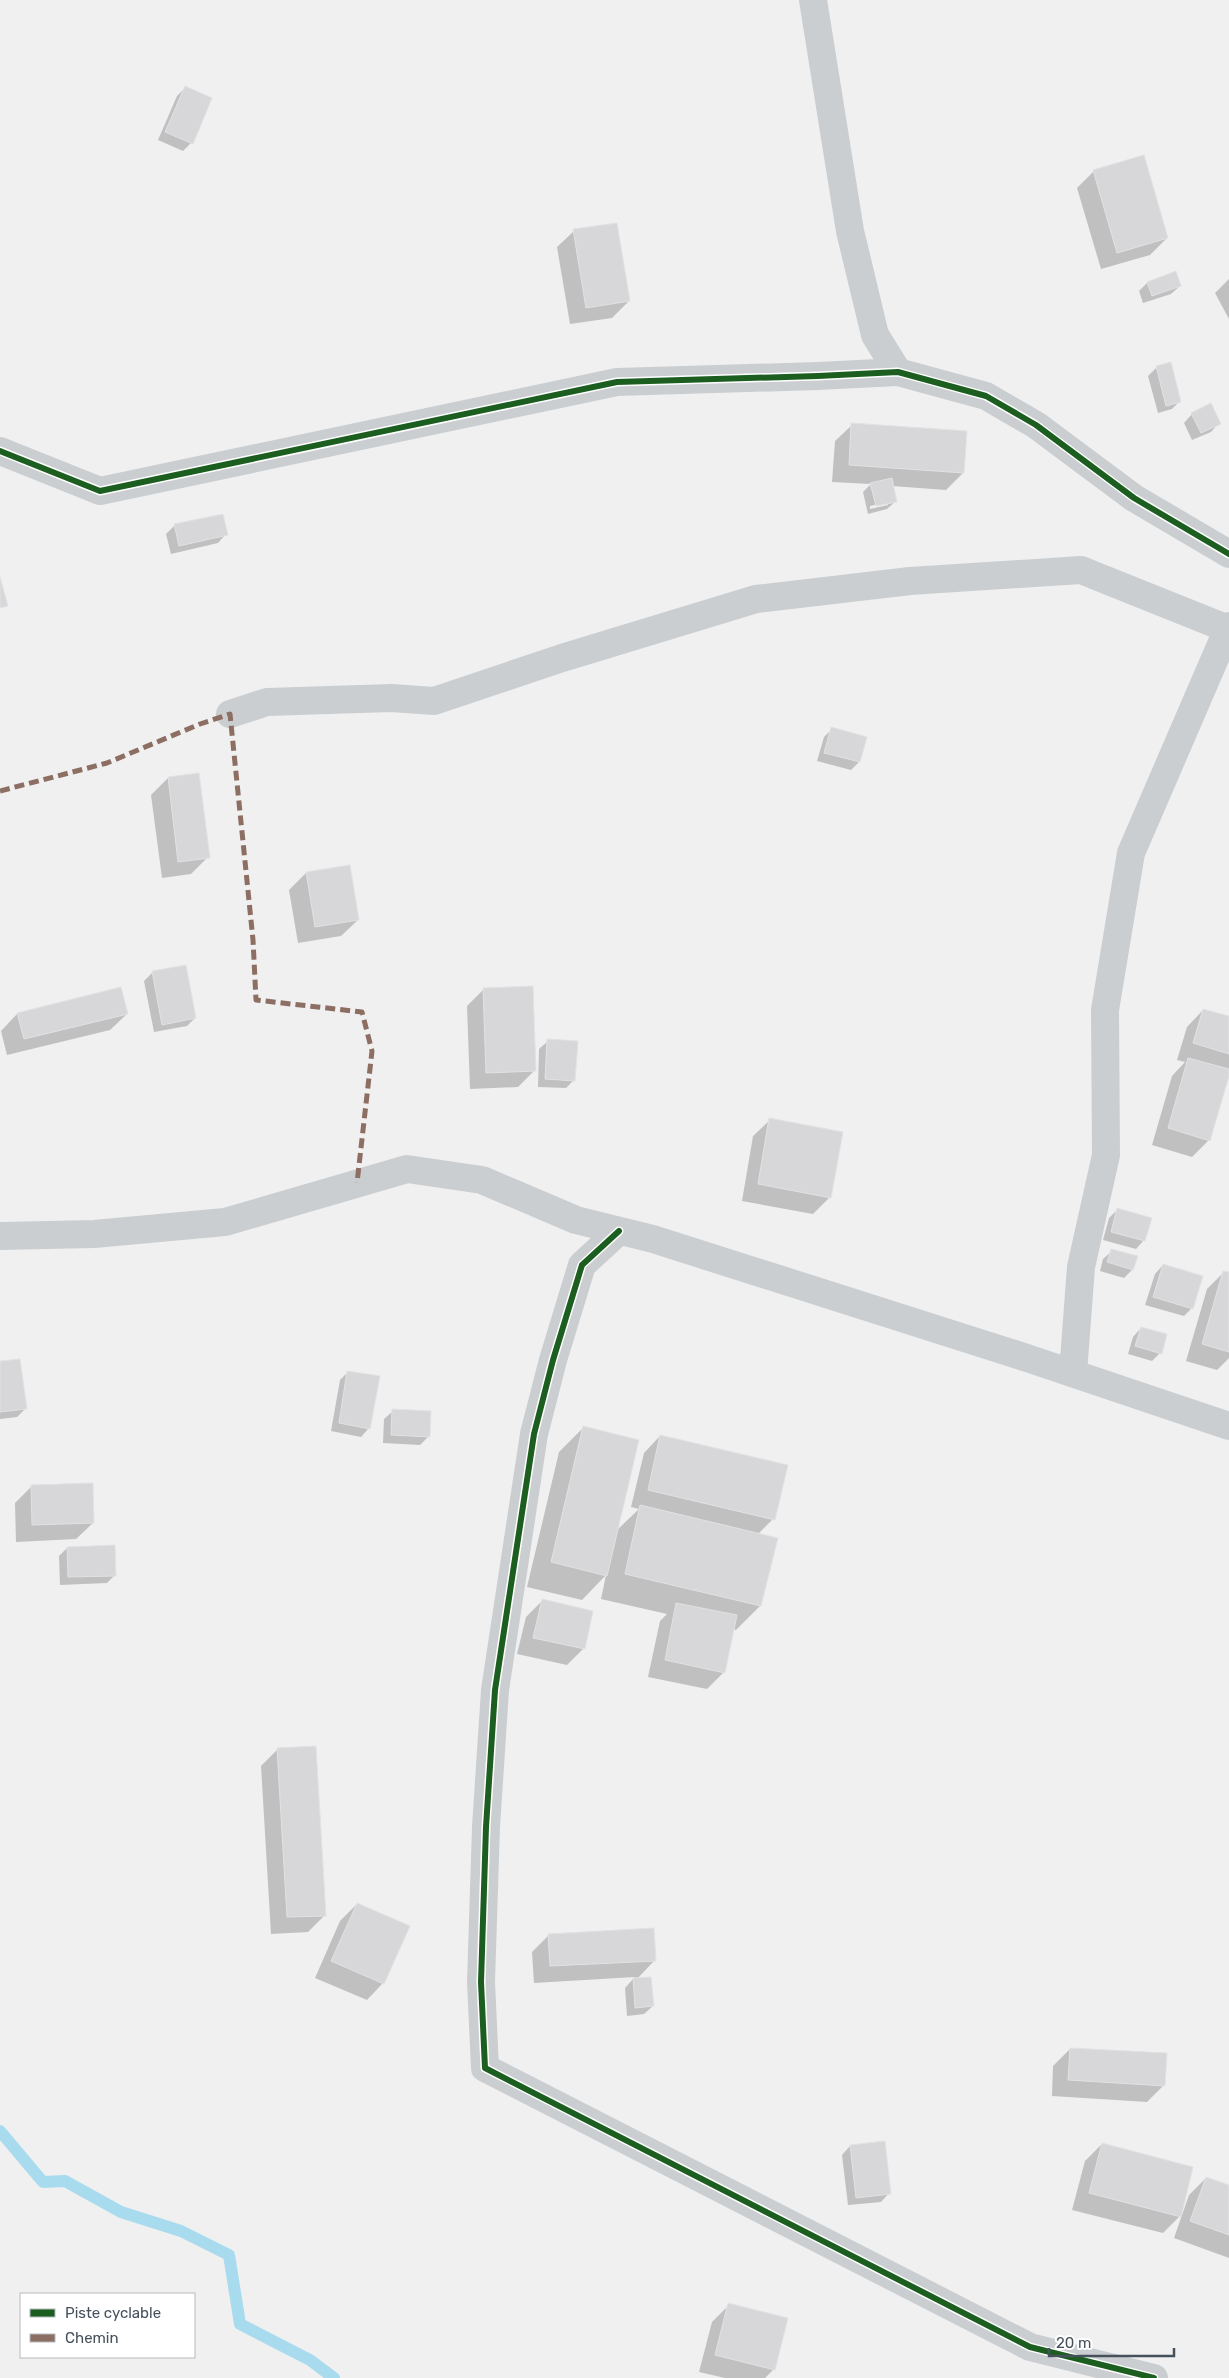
<svg xmlns="http://www.w3.org/2000/svg" width="1229" height="2378" viewBox="0 0 1229 2378" font-family="Rubik,sans-serif">
	<style>
		.shadow { fill: #0003; fill-rule: evenodd }
		.lines { fill: none; stroke-linecap: round; stroke-linejoin: round }
		.stream { stroke: #a8dbee; stroke-width: 12 }
		.building { fill: #d7d7d9; stroke: #e1e2e3 }
		.street { stroke: #cbced1; stroke-width: 28 }
		.quiet { stroke: #8d6e63; stroke-width: 5; stroke-dasharray: 10 5; stroke-linecap: butt }
		.cycleway-casing { stroke: #fff; stroke-width: 9 }
		.cycleway { stroke: #1b5e20; stroke-width: 6 }
	</style>
	<rect width="100%" height="100%" fill="#f0f0f0"/>
	<path class="shadow" d="M185 88 191 143 183 151 158 140 177 96Z
		M1094 171 1167 238 1150 255 1101 269 1077 188Z
		M574 231 629 301 612 318 570 324 557 247Z
		M1229 279V319L1215 293Z
		M1147 283 1180 286 1171 294 1143 303 1139 291Z
		M1157 367 1180 401 1172 409 1158 413 1148 376Z
		M1192 414 1219 423 1211 432 1192 440 1184 423Z
		M852 425 963 473 946 490 892 486 896 501 887 509 868 514 863 492 871 484 832 482 835 441ZM888 502V505L870 509V506Z
		M175 525 226 534 218 543 171 554 166 534Z
		M832 729 859 762 851 770 817 761 824 737Z
		M168 778 208 857 191 874 162 878 151 795Z
		M306 873 358 920 341 936 298 943 289 890Z
		M185 966 195 1018 187 1026 154 1032 144 981 152 973Z
		M120 989 127 1014 110 1030 7 1055 1 1031 17 1014Z
		M484 989 535 1070 518 1087 470 1089 467 1006Z
		M1203 1010 1229 1017V1075L1209 1140 1192 1157 1152 1145 1172 1076 1185 1062 1177 1060 1187 1027Z
		M548 1041 574 1080 566 1088 538 1087 539 1049Z
		M770 1120 830 1197 813 1214 742 1201 753 1136Z
		M1118 1209 1144 1240 1136 1249 1103 1240 1109 1218Z
		M1112 1251 1132 1270 1124 1278 1100 1271 1103 1259Z
		M1163 1265 1192 1308 1184 1316 1145 1305 1155 1274Z
		M1224 1272 1229 1274V1358L1217 1370 1186 1361 1207 1289Z
		M1141 1328 1160 1353 1152 1361 1128 1354 1133 1337Z
		M0 1362 26 1408 17 1417 0 1419Z
		M348 1372 369 1428 361 1437 331 1431 340 1380Z
		M393 1411 428 1437 420 1445 383 1443 384 1419Z
		M583 1428 616 1531 639 1509 631 1507 644 1453 660 1436 773 1519 758 1534 760 1606 736 1630 732 1629 724 1672 707 1689 648 1677 660 1621 667 1614 601 1599 606 1575 582 1600 527 1587 559 1452Z
		M32 1486 93 1523 76 1539 16 1542 15 1503Z
		M67 1548 115 1575 107 1583 60 1585 59 1556Z
		M542 1601 584 1648 567 1665 517 1654 526 1617Z
		M278 1749 325 1915 308 1932 271 1934 261 1766Z
		M357 1904 383 1983 367 2000 315 1978 340 1921Z
		M549 1935 655 1960 636 1980 653 2006 644 2014 627 2016 625 1988 635 1977 534 1983 532 1952Z
		M1070 2049 1164 2085 1147 2102 1052 2096 1053 2066Z
		M1102 2144 1181 2215 1163 2233 1072 2210 1085 2161Z
		M850 2146 889 2193 881 2202 848 2205 842 2155Z
		M1206 2178 1229 2186V2258L1174 2238 1189 2195Z
		M729 2305 774 2369 765 2378H725L699 2372 712 2322Z"/>
	<g class="lines">
		<path class="stream" d="M0 2131 43 2182 65 2181 121 2212 181 2231 229 2255 240 2324 310 2360 334 2378"/>
	</g>
	<path class="building" d="M185 86 212 98 193 144 165 132Z
		M1144 155 1168 238 1117 253 1093 170Z
		M617 223 630 301 586 308 573 229Z
		M1176 271 1181 286 1152 296 1147 282Z
		M1171 362 1181 402 1166 406 1156 366Z
		M1211 403 1221 424 1201 433 1191 413Z
		M851 423 967 431 964 473 849 465Z
		M892 478 897 502 876 506 870 483Z
		M223 514 228 535 179 546 174 524Z
		M0 577 8 606 0 608Z
		M831 727 867 737 860 762 824 753Z
		M199 773 210 858 178 862 168 777Z
		M350 865 359 920 315 927 306 872Z
		M186 965 196 1018 162 1025 152 971Z
		M533 986 536 1071 486 1073 483 988Z
		M121 987 128 1014 24 1039 17 1013Z
		M1203 1009 1229 1016V1054L1193 1043Z
		M547 1039 578 1041 575 1081 545 1079Z
		M1188 1058 1229 1069V1076L1210 1141 1168 1128Z
		M769 1118 843 1132 831 1198 758 1184Z
		M1117 1208 1152 1218 1145 1241 1111 1232Z
		M1111 1249 1138 1256 1133 1270 1107 1262Z
		M1163 1264 1203 1276 1193 1309 1153 1297Z
		M1223 1271 1229 1272V1352L1202 1344Z
		M1141 1327 1167 1334 1162 1354 1135 1346Z
		M20 1359 27 1409 0 1412V1361Z
		M347 1371 380 1376 370 1429 339 1423Z
		M392 1409 431 1411 430 1437 391 1435Z
		M583 1426 639 1440 607 1576 551 1562Z
		M660 1435 788 1465 775 1520 648 1490Z
		M93 1483 94 1523 32 1525 31 1485Z
		M640 1505 778 1538 761 1606 625 1574Z
		M115 1545 116 1576 68 1577 67 1547Z
		M542 1599 593 1611 585 1649 533 1638Z
		M676 1603 737 1615 725 1673 665 1660Z
		M316 1746 326 1916 287 1917 277 1748Z
		M357 1903 410 1926 384 1984 331 1961Z
		M654 1928 656 1961 550 1966 548 1934Z
		M651 1977 654 2006 635 2008 633 1978Z
		M1070 2048 1167 2053 1165 2086 1068 2080Z
		M885 2141 891 2194 856 2198 850 2145Z
		M1102 2143 1193 2167 1181 2217 1089 2193Z
		M1206 2177 1229 2185V2235L1190 2221Z
		M728 2303 788 2318 775 2370 715 2355Z"/>
	<g class="lines">
		<path class="street" d="M813 0 850 231 875 335 898 372
			M0 451 100 491 617 382 818 376 898 372 986 396 1036 425 1134 498 1229 554
			M230 714 267 702 391 698 434 701 562 658 756 599 910 581 1081 570 1228 629
			M619 1231 582 1265 553 1360 534 1434 495 1690 486 1827 481 1982 485 2068 1030 2347 1154 2378
			M0 1236 94 1234 225 1222 407 1169 482 1180 576 1220 653 1239 1027 1358 1229 1426
			M1073 1373 1081 1267 1106 1155 1105 1010 1131 853 1229 626"/>
		<path class="quiet" d="M0 791 107 763 200 724 230 714 253 940 256 1000 362 1012 372 1051 357 1183"/>
		<defs>
			<path id="cycleway" d="M0 451 100 491 617 382 818 376 898 372 986 396 1036 425 1134 498 1229 554
				M619 1231 582 1265 553 1360 534 1434 495 1690 486 1827 481 1982 485 2068 1030 2347 1154 2378"/>
		</defs>
		<use href="#cycleway" class="cycleway-casing"/>
		<use href="#cycleway" class="cycleway"/>
	</g>
	<rect x="20" y="2293" width="175" height="65" fill="#ffffff" stroke="#b5b9be"/>
	<rect x="30" y="2309" width="25" height="8" fill="#1b5e20" stroke="#b5b9be"/>
	<text x="65" y="2318" font-size="15" fill="#46515c">Piste cyclable</text>
	<rect x="30" y="2334" width="25" height="8" fill="#8d6e63" stroke="#b5b9be"/>
	<text x="65" y="2343" font-size="15" fill="#46515c">Chemin</text>
	<path d="M1049 2348v8h125v-8" fill="none" stroke="#46515c" stroke-width="2.5"/>
	<text x="1056" y="2348" font-size="15" fill="#46515c" stroke="#ffffff" stroke-width="4" paint-order="stroke">20 m</text>
</svg>
